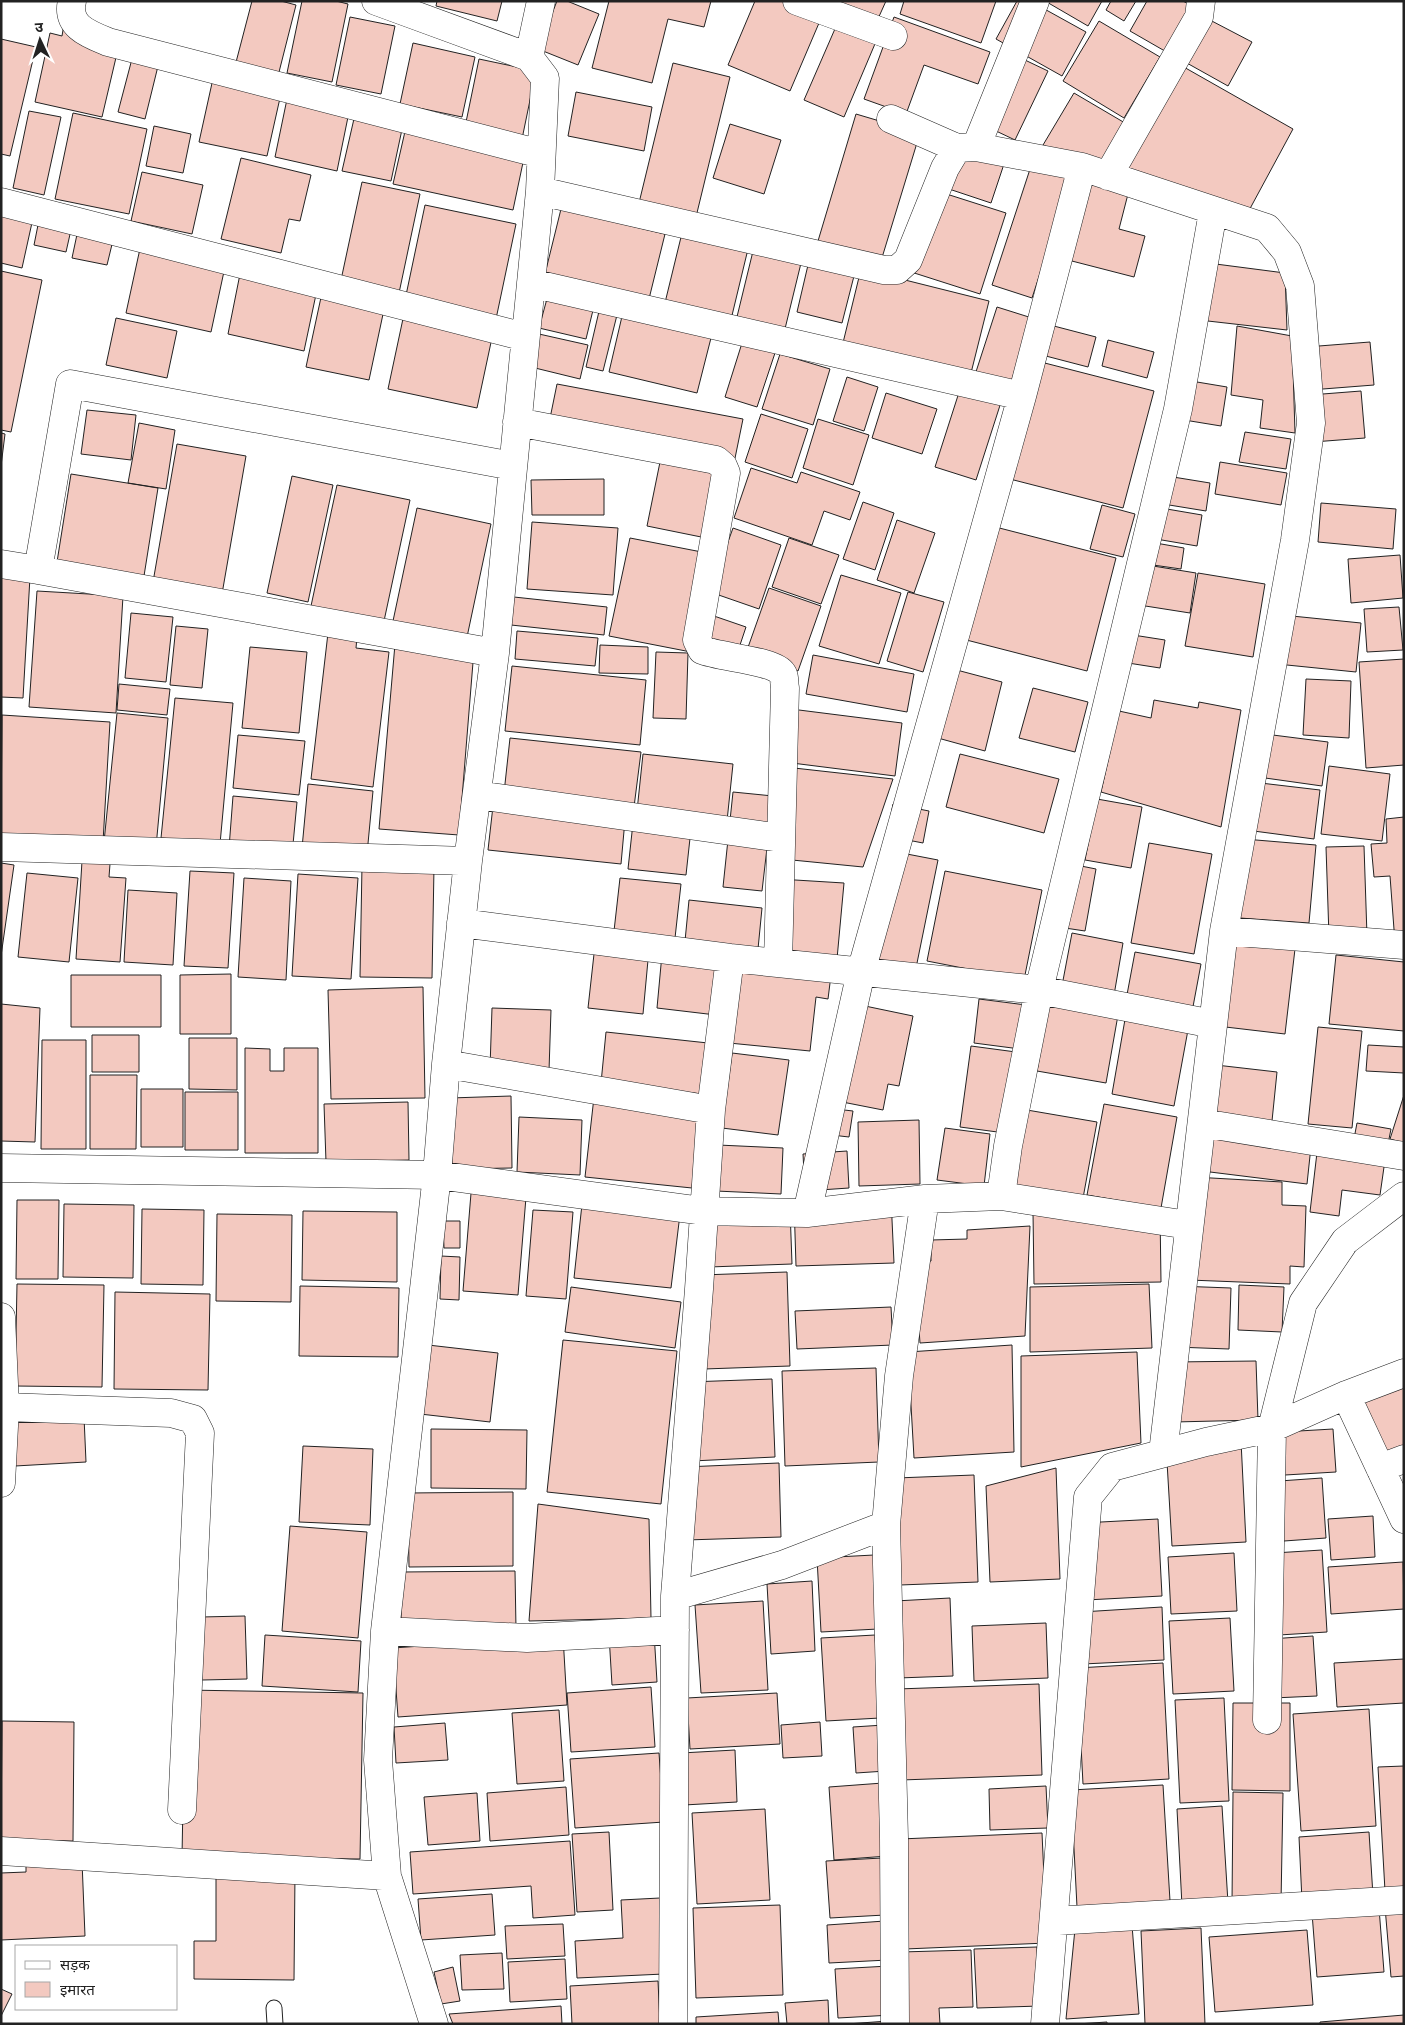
<svg xmlns="http://www.w3.org/2000/svg" width="1405" height="2025" viewBox="0 0 1405 2025" font-family="'Space Grotesk','Noto Sans Devanagari',sans-serif">
	<style>
		.building { fill: #f3c9c0; stroke: #222 }
		.lines { fill: none; stroke-linecap: round; stroke-linejoin: round }
		.service-casing { stroke: #222; stroke-width: 17 }
		.minor-casing { stroke: #222; stroke-width: 29 }
		.service { stroke: #fff; stroke-width: 15 }
		.minor { stroke: #fff; stroke-width: 28 }
	</style>
	<rect width="100%" height="100%" fill="#fff"/>
	<path class="building" d="M252 1H281L296 5 278 76 235 66Z
		M302 1H336L348 4 332 82 287 73Z
		M437 1H502L497 21 436 6Z
		M557 1H567L599 14 578 65 538 49Z
		M609 1H711L704 27 668 19 652 83 592 68Z
		M755 1H787L822 16 790 91 728 65Z
		M840 1H886L877 21 838 5Z
		M904 1H996L981 43 900 14Z
		M1017 1H1030L1086 32 1062 76 996 39Z
		M1045 1H1102L1088 26Z
		M1111 1H1136L1124 21 1106 10Z
		M1147 1H1183L1197 9 1170 54 1130 31Z
		M841 15 880 32 844 117 804 100Z
		M350 17 395 26 381 94 336 85Z
		M894 17 990 52 978 84 924 65 906 114 864 99Z
		M1208 19 1252 42 1228 86 1185 62Z
		M1099 21 1160 57 1124 118 1063 81Z
		M64 24 118 49 102 117 35 102 50 33 62 36Z
		M1 39 36 47 10 156 1 154Z
		M413 43 475 57 462 117 400 104Z
		M1006 51 1048 71 1015 140 973 120Z
		M133 55 159 62 145 119 118 112Z
		M479 59 536 71 522 139 465 127Z
		M673 63 730 77 695 221 638 207Z
		M1182 66 1293 129 1246 216 1123 168Z
		M214 74 282 89 267 156 199 142Z
		M576 92 652 107 644 151 568 136Z
		M1074 93 1125 123 1100 170 1043 145Z
		M287 99 349 112 337 171 275 157Z
		M356 110 404 120 391 181 342 171Z
		M29 111 61 117 44 195 13 188Z
		M73 113 147 129 129 214 55 199Z
		M856 114 920 133 881 261 818 241Z
		M730 124 781 140 764 194 713 178Z
		M154 126 191 134 183 173 146 166Z
		M406 127 525 153 513 210 393 184Z
		M953 134 1008 152 991 203 937 185Z
		M241 158 311 175 300 221 289 219 281 253 221 239Z
		M1033 160 1073 173 1032 298 992 285Z
		M142 172 203 185 192 234 131 221Z
		M362 182 420 194 399 293 341 280Z
		M1089 183 1128 194 1119 229 1145 236 1134 277 1068 260Z
		M934 190 1006 213 980 294 908 271Z
		M1 202 35 209 22 268 1 263Z
		M42 205 75 212 66 252 34 245Z
		M425 205 516 224 496 319 405 300Z
		M561 209 665 234 647 307 543 282Z
		M79 225 115 232 107 265 72 258Z
		M682 233 748 249 728 332 662 315Z
		M141 244 226 262 211 332 126 313Z
		M754 247 802 259 783 337 735 325Z
		M1208 263 1285 273 1287 330 1199 320Z
		M808 265 854 276 842 323 797 312Z
		M241 269 318 285 304 351 228 334Z
		M861 269 989 301 969 381 841 351Z
		M1 271 42 280 11 432 1 430Z
		M323 288 386 300 369 380 306 367Z
		M548 295 594 306 586 339 539 328Z
		M600 307 618 311 603 371 586 367Z
		M997 307 1032 318 1008 392 973 381Z
		M623 312 712 334 697 393 609 372Z
		M404 314 493 333 477 408 388 389Z
		M116 318 177 331 167 378 106 365Z
		M1050 325 1096 337 1088 367 1042 355Z
		M1237 326 1292 336 1295 433 1260 428 1263 400 1231 395Z
		M539 334 588 345 580 379 531 367Z
		M1108 340 1154 352 1147 378 1102 366Z
		M1370 342 1374 385 1310 390 1306 347Z
		M742 343 775 353 757 407 725 397Z
		M780 354 830 369 813 425 762 409Z
		M1033 360 1154 391 1123 508 1002 477Z
		M847 377 878 387 864 431 833 421Z
		M1179 379 1227 387 1221 426 1172 418Z
		M962 383 1003 396 976 480 935 467Z
		M557 384 743 419 733 468 547 433Z
		M1361 391 1365 438 1313 442 1310 395Z
		M886 393 937 409 922 454 872 438Z
		M87 410 136 415 131 460 81 454Z
		M761 414 808 429 792 478 745 462Z
		M818 419 869 435 853 485 803 468Z
		M139 423 175 430 166 489 128 483Z
		M1245 432 1291 439 1286 469 1239 462Z
		M1 433 5 434 1 466Z
		M177 444 246 456 222 594 153 582Z
		M660 462 730 477 716 540 647 526Z
		M1220 462 1287 473 1281 505 1215 494Z
		M751 468 797 483 801 472 860 492 850 520 824 511 812 545 734 518Z
		M71 474 158 488 144 576 57 562Z
		M292 476 333 485 308 602 267 593Z
		M1167 476 1210 483 1206 511 1163 504Z
		M604 479V515H532L531 480Z
		M337 485 410 500 384 621 311 606Z
		M863 502 894 513 875 570 843 559Z
		M1321 503 1396 509 1393 549 1318 542Z
		M1102 505 1135 514 1123 557 1090 549Z
		M417 508 491 524 467 637 393 621Z
		M1161 508 1202 515 1197 546 1156 539Z
		M897 520 935 533 914 593 877 580Z
		M532 522 618 528 613 595 527 589Z
		M976 522 1116 558 1087 671 947 635Z
		M733 528 781 545 759 609 710 592Z
		M630 538 712 554 691 652 609 636Z
		M789 538 839 555 821 604 772 587Z
		M1150 542 1184 548 1181 569 1146 564Z
		M1400 555 1403 598 1351 603 1348 559Z
		M1147 565 1196 573 1190 613 1139 605Z
		M1198 573 1265 584 1253 657 1185 646Z
		M1 575 30 577 23 698 1 697Z
		M841 575 901 593 879 664 819 646Z
		M769 588 821 606 798 671 746 653Z
		M37 591 123 596 116 713 29 707Z
		M908 592 944 602 923 672 887 661Z
		M514 597 607 607 604 635 511 625Z
		M1399 607 1403 650 1367 652 1364 609Z
		M131 613 173 617 166 682 125 678Z
		M1282 615 1361 623 1356 672 1277 664Z
		M714 616 746 627 737 654 705 643Z
		M176 626 208 629 202 688 170 685Z
		M517 631 598 638 595 666 515 659Z
		M328 633 357 637 356 648 389 652 373 787 311 779Z
		M1133 635 1165 640 1160 668 1128 663Z
		M395 644 474 650 459 835 379 829Z
		M600 645 648 647V674L599 673Z
		M250 647 307 652 299 733 242 728Z
		M656 652 688 653 686 719 653 718Z
		M813 655 914 674 907 712 806 694Z
		M1404 659V765L1366 768 1359 662Z
		M934 664 1002 682 985 751 916 732Z
		M512 666 646 680 640 745 505 731Z
		M1306 679 1351 681 1349 738 1303 735Z
		M119 684 170 689 167 715 117 710Z
		M1033 688 1088 702 1075 752 1019 738Z
		M175 698 233 703 220 844 161 838Z
		M1154 700 1198 708 1199 702 1241 710 1221 827 1101 792 1119 711 1151 718Z
		M791 709 902 723 895 776 784 762Z
		M117 713 168 718 156 847 104 842Z
		M2 715 110 722 103 842 1 835Z
		M1257 733 1328 742 1322 786 1251 776Z
		M238 735 305 741 299 795 233 788Z
		M510 738 641 752 634 807 504 793Z
		M643 754 733 764 727 821 637 811Z
		M960 754 1059 779 1044 833 946 807Z
		M1329 766 1390 774 1382 841 1321 834Z
		M785 767 893 779 863 867 782 859Z
		M1252 782 1320 790 1314 839 1246 830Z
		M308 784 373 791 367 854 302 848Z
		M733 792 773 796 762 891 723 887Z
		M233 796 297 802 292 855 229 848Z
		M1097 799 1142 807 1131 868 1085 860Z
		M893 804 929 811 923 843 887 836Z
		M493 806 625 820 621 864 488 850Z
		M1404 817V955L1396 956 1390 876 1374 877 1371 844 1387 843 1386 819Z
		M633 823 691 829 686 875 628 869Z
		M1232 838 1316 845 1309 923 1226 917Z
		M1149 843 1212 854 1194 954 1131 943Z
		M1364 846 1367 936 1329 937 1326 847Z
		M881 849 938 860 916 968 860 957Z
		M82 861 110 864 109 877 126 878 120 962 76 959Z
		M1 863 14 865 1 956Z
		M362 865 434 867 432 978 360 977Z
		M1076 865 1096 869 1085 931 1065 928Z
		M190 871 234 873 228 968 184 966Z
		M945 871 1042 890 1024 980 927 961Z
		M27 873 78 878 69 962 18 957Z
		M298 874 358 878 351 979 292 976Z
		M244 878 291 881 286 980 238 977Z
		M620 878 681 884 675 938 614 931Z
		M779 879 844 883 837 959 773 954Z
		M128 890 177 893 173 965 124 962Z
		M689 900 762 908 758 949 685 941Z
		M1072 933 1123 943 1113 1001 1061 991Z
		M1228 941 1295 949 1285 1034 1217 1026Z
		M1135 952 1201 964 1192 1012 1126 1000Z
		M594 954 648 960 643 1014 588 1008Z
		M662 954 721 960 716 1015 657 1008Z
		M1336 955 1404 962V1031L1329 1024Z
		M737 958 832 967 828 999 816 997 810 1051 729 1043Z
		M231 974V1034H180V975Z
		M71 975H161V1027H71Z
		M423 987 425 1098 331 1099 328 990Z
		M979 999 1026 1005 1020 1049 974 1043Z
		M841 1001 913 1016 899 1086 888 1084 883 1110 822 1098Z
		M1049 1003 1118 1015 1106 1083 1037 1071Z
		M1 1004 40 1008 35 1142 1 1141Z
		M492 1008 551 1010 549 1071 490 1068Z
		M1127 1008 1190 1019 1174 1106 1112 1094Z
		M1318 1027 1362 1031 1352 1128 1308 1124Z
		M606 1032 708 1043 702 1094 601 1083Z
		M92 1035H139V1072H92Z
		M189 1038H237V1090L189 1089Z
		M42 1040H86V1149H41Z
		M1368 1045 1404 1047V1073L1366 1071Z
		M971 1046 1016 1052 1005 1133 960 1127Z
		M245 1048 270 1049V1071H284V1048H318V1153H245Z
		M732 1053 789 1060 778 1135 722 1128Z
		M1216 1065 1277 1072 1272 1121 1211 1114Z
		M90 1075H137L136 1149H90Z
		M141 1089H183V1147H141Z
		M185 1092H238V1150H185Z
		M1404 1095V1143L1390 1139Z
		M511 1096 512 1168 452 1169 450 1098Z
		M594 1097 700 1109 692 1188 585 1177Z
		M408 1102 409 1160 326 1162 324 1104Z
		M1104 1104 1177 1117 1161 1208 1087 1195Z
		M818 1107 853 1111 849 1137 814 1133Z
		M1027 1110 1097 1122 1081 1209 1011 1196Z
		M519 1117 582 1120 580 1175 517 1172Z
		M919 1120 920 1184 859 1186 858 1122Z
		M1357 1123 1391 1129 1387 1149 1353 1144Z
		M1209 1124 1312 1137 1307 1184 1202 1171Z
		M945 1128 990 1134 984 1186 937 1180Z
		M1318 1144 1386 1153 1380 1195 1342 1190 1339 1216 1310 1212Z
		M718 1145 783 1148 781 1194 716 1191Z
		M847 1151 849 1188 805 1191 803 1154Z
		M1194 1177 1282 1182V1205L1306 1206 1304 1267 1290 1266V1284L1189 1280Z
		M472 1181 527 1185 518 1295 463 1291Z
		M583 1195 681 1206 671 1288 574 1278Z
		M891 1198 894 1263 796 1266 794 1202Z
		M17 1200H59L58 1279H16Z
		M64 1204 134 1205 133 1278 63 1277Z
		M142 1209 204 1210 203 1285 141 1284Z
		M790 1209 792 1264 709 1267 707 1212Z
		M533 1210 573 1212 566 1299 526 1296Z
		M303 1211 397 1212V1282L302 1280Z
		M1160 1211 1161 1282 1034 1284 1033 1212Z
		M217 1214 292 1215 291 1302 216 1301Z
		M443 1221H460V1248H444Z
		M1030 1226 1025 1336 920 1343 914 1262 931 1261V1240L967 1239V1230Z
		M441 1256 460 1257 459 1300 440 1299Z
		M787 1272 790 1366 704 1369 701 1275Z
		M17 1284 104 1285 102 1387 15 1386Z
		M1149 1284 1152 1348 1030 1352V1287Z
		M1239 1285 1284 1287 1282 1332 1238 1330Z
		M300 1286 399 1288 398 1357 299 1356Z
		M1177 1286 1231 1288 1229 1349 1175 1347Z
		M571 1287 681 1302 675 1348 565 1332Z
		M115 1292 210 1294 208 1390 114 1389Z
		M891 1307 893 1345 797 1349 795 1311Z
		M563 1340 677 1351 661 1504 547 1492Z
		M428 1345 498 1353 490 1422 420 1414Z
		M1012 1345 1014 1452 914 1458 908 1352Z
		M1137 1352 1141 1443 1021 1467V1356Z
		M1256 1361 1258 1420 1174 1422 1173 1362Z
		M876 1368 879 1462 785 1466 782 1371Z
		M1404 1370V1445L1380 1457 1341 1384Z
		M772 1379 775 1457 692 1461 689 1382Z
		M84 1417 86 1462 15 1466 12 1420Z
		M431 1429 527 1430 526 1489 431 1488Z
		M1333 1429 1336 1472 1268 1476 1265 1433Z
		M1241 1441 1246 1542 1172 1546 1166 1445Z
		M303 1446 373 1449 370 1525 299 1522Z
		M779 1463 781 1537 686 1540 684 1467Z
		M1056 1468 1060 1579 990 1582 986 1486Z
		M974 1475 978 1582 900 1585 896 1478Z
		M1322 1478 1326 1538 1270 1542 1265 1482Z
		M513 1492V1566L409 1567 408 1493Z
		M538 1504 649 1519 651 1618 529 1621Z
		M1373 1516 1375 1557 1331 1560 1328 1519Z
		M1158 1519 1162 1596 1086 1600 1082 1523Z
		M290 1526 367 1532 358 1638 282 1631Z
		M1322 1550 1327 1632 1263 1636 1258 1554Z
		M1234 1553 1237 1611 1171 1614 1168 1557Z
		M874 1555 878 1629 821 1632 817 1558Z
		M1403 1562 1404 1609 1331 1614 1328 1567Z
		M515 1571 516 1629 401 1630V1572Z
		M812 1581 815 1651 771 1654 767 1584Z
		M950 1598 953 1676 898 1678 895 1601Z
		M763 1601 768 1690 701 1693 695 1605Z
		M1162 1607 1164 1660 1083 1664 1081 1612Z
		M245 1616 247 1679 202 1680 201 1617Z
		M1230 1618 1234 1691 1173 1694 1169 1621Z
		M1046 1623 1048 1678 974 1681 972 1626Z
		M654 1632 657 1682 612 1685 609 1635Z
		M265 1635 361 1641 358 1692 262 1686Z
		M875 1635 880 1718 826 1721 821 1638Z
		M563 1636 567 1705 398 1717 393 1648Z
		M1313 1636 1317 1696 1273 1698 1270 1639Z
		M1404 1659V1703L1337 1707 1334 1663Z
		M1163 1663 1169 1779 1083 1784 1077 1668Z
		M1039 1684 1042 1775 901 1780 897 1689Z
		M651 1687 655 1747 571 1752 567 1693Z
		M185 1690 363 1693 360 1859 182 1857Z
		M777 1693 780 1744 690 1749 687 1698Z
		M1224 1698 1229 1801 1180 1803 1175 1700Z
		M1233 1703H1290V1791L1232 1790Z
		M1369 1709 1376 1826 1301 1831 1293 1714Z
		M559 1710 564 1781 517 1784 512 1713Z
		M2 1721 74 1722 73 1841 1 1840Z
		M820 1722 822 1756 783 1758 781 1725Z
		M445 1723 448 1760 396 1763 394 1727Z
		M884 1725 886 1771 856 1773 853 1727Z
		M735 1750 737 1802 684 1805 681 1753Z
		M659 1753 664 1822 575 1828 570 1759Z
		M1404 1766V1890L1385 1891 1378 1767Z
		M883 1783 888 1856 834 1860 829 1787Z
		M1163 1785 1170 1901 1077 1907 1071 1790Z
		M1046 1786 1048 1828 990 1830 989 1789Z
		M566 1787 569 1835 490 1841 487 1793Z
		M1233 1792 1283 1793 1281 1903H1232Z
		M477 1793 480 1841 428 1845 424 1797Z
		M1222 1806 1228 1903 1182 1906 1177 1809Z
		M765 1809 770 1900 697 1904 692 1813Z
		M609 1832 613 1910 577 1912 572 1834Z
		M1369 1832 1373 1896 1302 1901 1299 1837Z
		M1042 1833 1047 1943 905 1949 900 1839Z
		M570 1841 575 1915 533 1918 531 1886 413 1894 410 1852Z
		M882 1858 885 1915 830 1918 826 1861Z
		M82 1861 85 1936 1 1940V1873L26 1872V1863Z
		M216 1873H295L294 1980 194 1979V1941H216Z
		M492 1894 495 1935 421 1940 418 1899Z
		M660 1898 664 1974 577 1978 575 1941 623 1938 621 1900Z
		M780 1905 783 1995 696 1998 693 1908Z
		M1404 1906V1976L1391 1977 1385 1907Z
		M1379 1908 1384 1972 1317 1977 1312 1913Z
		M885 1921 888 1960 829 1963 827 1925Z
		M563 1924 565 1956 507 1959 505 1926Z
		M1132 1925 1139 2014 1066 2019 1075 1929Z
		M1201 1928 1205 2024H1145L1141 1931Z
		M1307 1930 1313 2005 1215 2012 1209 1937Z
		M1037 1947 1040 2006 977 2008 974 1949Z
		M971 1950 973 2007 939 2008 940 2024H904L901 1952Z
		M502 1953 504 1989 462 1990 460 1955Z
		M565 1959 567 1999 510 2002 508 1962Z
		M889 1966 892 2015 838 2018 835 1969Z
		M453 1967 460 2001 441 2004 434 1972Z
		M658 1981 660 2024H572L570 1986Z
		M1 1989 12 1994 1 2016Z
		M828 2000 829 2024H787L785 2003Z
		M561 2006 562 2024H453L449 2014Z
		M778 2012 779 2024H696V2017Z
		M1404 2015V2024H1320V2022Z
		M888 2021V2024H847Z
		M1107 2022V2024H1077Z"/>
	<g class="lines">
		<defs>
			<path id="service" d="M274 2008 275 2024"/>
			<path id="minor" d="M72 1C66 26 88 34 108 42L541 154
				M376 1 529 57 545 78 540 191 495 653 468 861 446 1064 437 1175 385 1631 378 1760 387 1876 434 2024
				M797 1 893 36
				M529 57 541 1
				M891 119 957 148
				M976 147 1035 1
				M1108 176 1199 17 1201 1
				M540 191 884 270H897L908 260 945 168 957 148 976 147 1082 167 1267 228 1287 252 1300 286 1311 423 1295 540 1224 931 1163 1453
				M1 202 525 337
				M531 283 1022 396
				M517 422 716 460 723 466 726 473 697 640 702 650C719 657 775 661 782 673 785 676 784 684 785 688L778 963
				M1 564 38 570
				M495 653 38 570 70 384 513 466
				M477 795 781 838
				M1 847 468 861
				M461 923 730 958 1039 990 1213 1024
				M1224 931 1404 945
				M446 1064 711 1110
				M1202 1123 1404 1156
				M1 1168 437 1175 703 1211 807 1213 925 1199
				M1001 1196 1188 1225
				M807 1213 861 972 1022 396 1082 167
				M1 1317 5 1407 1 1483
				M1346 1395 1404 1519
				M5 1407 171 1413 193 1419 200 1433 182 1810
				M1380 1468 1404 1459
				M675 1596 782 1565 886 1525
				M385 1631 527 1638 675 1630
				M1267 1720 1272 1428 1303 1303 1345 1241 1404 1196
				M1 1851 387 1876
				M1054 1921 1404 1900
				M673 2024 675 1596 699 1289 711 1110 730 958
				M895 2024 894 1838 886 1525 899 1376 925 1199 1001 1196 1008 1146 1039 990 1178 409 1213 212
				M1045 2024 1088 1497 1112 1467 1206 1442 1272 1428 1346 1395 1404 1373"/>
		</defs>
		<use href="#service" class="service-casing"/>
		<use href="#minor" class="minor-casing"/>
		<use href="#service" class="service"/>
		<use href="#minor" class="minor"/>
	</g>
	<rect width="1405" height="2025" fill="none" stroke="#222222" stroke-width="5"/>
	<rect x="15" y="1945" width="162" height="65" fill="#ffffff" stroke="#a7a7a7"/>
	<rect x="25" y="1961" width="25" height="8" fill="#ffffff" stroke="#a7a7a7"/>
	<text x="60" y="1970" font-size="15" fill="#222222">सड़क</text>
	<rect x="25" y="1982" width="25" height="15" fill="#f3c9c0" stroke="#a7a7a7"/>
	<text x="60" y="1995" font-size="15" fill="#222222">इमारत</text>
	<g transform="translate(40 40) rotate(356)" stroke="#ffffff" stroke-width="4" paint-order="stroke">
	<path d="M0-4L9 19L0 12L-9 19Z" fill="#222222"/>
	<text y="-8" font-size="14" font-weight="bold" text-anchor="middle" fill="#222222">उ</text>
	</g>
</svg>
